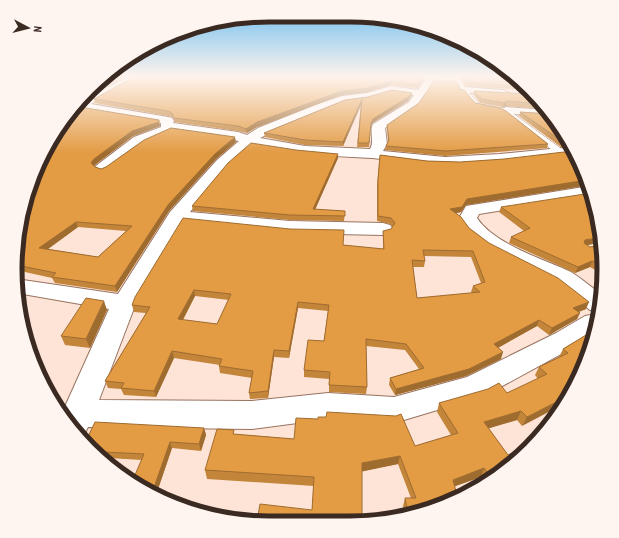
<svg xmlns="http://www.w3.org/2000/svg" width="619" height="538" viewBox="0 0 619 538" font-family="'PT Sans Narrow',sans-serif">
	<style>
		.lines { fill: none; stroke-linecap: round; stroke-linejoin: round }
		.service-casing { stroke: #987360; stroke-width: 1 }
		.minor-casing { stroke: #987360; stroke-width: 2 }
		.service { fill: #fff; fill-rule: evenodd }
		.minor { fill: #fff; fill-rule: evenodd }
		.wall { fill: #c3853a; fill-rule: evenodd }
		.shaded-wall { fill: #9f6c30 }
		.building { fill: #e39b44; stroke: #9f6c30; fill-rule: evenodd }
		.rim { fill: none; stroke: #3a2a22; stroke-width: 5 }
	</style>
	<rect width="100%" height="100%" fill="#fde4d7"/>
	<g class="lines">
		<defs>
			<path id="service" d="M418 77H432L434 79 432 80Z
				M455 77H460L461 83 479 104 507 109 563 150 572 155 568 157 557 154 503 111 475 106 457 84Z"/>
			<path id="minor" d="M128 77H140L91 104 168 117 172 118 174 121 173 123 238 132 247 135 258 128 318 104 342 96 367 93 391 86 418 90 426 79 429 77 457 78 462 81 460 83H433L417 106 385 128 387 144 383 151 445 157 500 154 560 148 565 149 567 152 565 155 560 156C522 160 483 167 445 165 420 165 396 160 372 158 331 156 291 154 251 145L227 166 190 212 290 221 383 223 390 225 393 229 390 233 383 235 290 233 183 222 136 303 99 400 252 401 328 393 394 397 467 377 556 333 585 316 596 314 590 337 574 347 484 396 394 423 328 419 252 429 88 427 84 435 79 437 63 411 109 309 17 293 16 279 118 294 170 212 217 160 239 141 172 131 144 143 107 171 102 173 97 171 94 168 97 165 134 137 161 127V123L81 110 75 111H71L80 101ZM392 92 414 95 409 102 373 124C369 132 375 141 370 149L305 146 260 138 268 134 344 102 368 99Z
				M464 87 504 90 509 93 504 96 460 92 459 90Z
				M506 107 547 110 553 117 502 113 500 111 502 109Z
				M590 186 592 196 479 214 477 218C494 244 543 259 571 272 581 278 591 287 601 294L597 311 590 310 556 283 488 248 468 233 459 218 466 206 472 205Z"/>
		</defs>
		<use href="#service" class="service-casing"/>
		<use href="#minor" class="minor-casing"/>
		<use href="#service" class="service"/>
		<use href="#minor" class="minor"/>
	</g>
	<path class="wall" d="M134 77H424V80L417 88 391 85 367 92 342 95 257 127 247 133 238 131 175 122 173 117 168 116 95 103 94 99Z
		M461 77H509L524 90 465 86Z
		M459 89 475 103 548 144 547 148 445 156 385 150 386 146 388 141 387 129V125Z
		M474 91 529 94 545 109 506 106 503 107 480 103 473 94Z
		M411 96 408 101 372 123 371 127 369 147H357L361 103 343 146 305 145 265 137 264 133 345 100Z
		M520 112 551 114 571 152 561 147 519 116Z
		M160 124V126L133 136 96 164 94 166 95 167 101 169 236 142 216 159 169 211 117 292 55 283 52 278 16 270 17 236 34 172ZM78 227 126 231 98 257 48 249Z
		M380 155 427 161 460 162 573 155 589 185 466 205 461 212 456 213 469 228 489 243 586 309 579 312 577 319 549 335 537 326 498 348 501 359 466 376 395 395 389 385 390 378 419 369 405 350 366 346 367 387 366 394 329 392V379L304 377V370L324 341 328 311 298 308 289 358 274 357 268 398 250 399 249 393 252 378 220 373 219 366 220 365 174 358 156 397 124 395 121 389 108 388 105 381 146 313 134 312 132 305 343 245 383 249V231L391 229 393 227 390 224 377 221V185ZM424 256 471 257 481 283 473 286 471 292 472 293 417 298 413 267H424L425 261ZM195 296 229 300 217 324 183 320Z
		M338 158 315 210 345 211 344 221 290 220 193 211 192 206Z
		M501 207 598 243 587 245 590 247 598 246 602 274 590 267 575 273 509 243 511 237 524 231 499 212Z
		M107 310 90 348 65 345 61 336Z
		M591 332 522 426 517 420 488 428 508 455 517 460 483 480 481 477 455 486 431 510 405 515 403 506 405 498H411L398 464 362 471 312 510 314 486 207 479 205 470 235 434 294 439 415 446 451 435 437 412 439 403 507 393 538 379 535 375 539 367 559 357 563 349Z
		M204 428 206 435 201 451 172 448 156 495 132 482 142 460 108 458 107 462 85 443Z"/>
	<path class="shaded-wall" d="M116 77H124L83 98 91 90Z
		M423 77H424V80L417 88 418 85Z
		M391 81V85L367 92 342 95 257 127 247 133 246 129 257 122 342 91Z
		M412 93 411 96 408 101 372 123 370 127 371 123 373 119Z
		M362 99V103L343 146V142Z
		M507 101 506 106 503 107 504 103Z
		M159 120 160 126 133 136 96 164 92 168 91 163 94 159 132 131Z
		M235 137 236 142 216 159 169 211 117 292 115 286 168 205 215 154Z
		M338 154V158L313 214V209Z
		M587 180 589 185 466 205 461 212 449 215 450 209 467 199Z
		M76 222 78 227 41 254 39 248Z
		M597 238 598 243 583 246 585 240Z
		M592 261 590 267 575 273 578 267Z
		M194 290 195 296 180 325 178 319Z
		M104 301 107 310 90 348 86 339Z
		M298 302V308L289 358V351Z
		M589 302 586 309 570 315 573 308Z
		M580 313 577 319 549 335 552 328Z
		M539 320 537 326 492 351 494 344Z
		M274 350V357L268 398V391Z
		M172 351 174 358 156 397 154 391Z
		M503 352 501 359 466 376 395 395 396 389Z
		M566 397 558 407 522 426 527 417Z
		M521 411 517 420 480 431 484 422Z
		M204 428 206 435 201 451 199 444Z
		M170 442 172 448 156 495 152 493Z
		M105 452 108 458 107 462 102 458Z
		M400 456 398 464 360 472 362 463Z
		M484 468 481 477 450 488 453 480Z"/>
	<path class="building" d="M102 77H116L91 90 102 78Z
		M134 77H423L418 85 391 81 367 88 342 91 257 122 246 129 238 126 174 118 172 113 168 111 94 99Z
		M464 77H509L519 86 466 82Z
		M434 81H456L459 85V89L464 90 475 103 500 108 506 111 548 144 446 151 386 146 389 140 387 125 419 103Z
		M392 90 412 93 408 97 373 119 371 123 369 143H358L362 99 343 142 305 140 264 133 345 100 368 97Z
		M474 91 529 94 540 104 507 101 504 103 481 99Z
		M80 107 159 120V122L132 131 94 159 91 163 95 167 101 169 106 167 144 140 171 128 235 137 215 154 168 205 115 286 52 277 56 273 16 265 17 236 34 172 67 115 74 108ZM76 222 132 226 98 257 39 248Z
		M520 112 551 114 567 144 563 142Z
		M251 143 296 150 338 154 313 209 345 211V216L290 215 192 206 228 163Z
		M564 152 573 155 587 180 467 199 462 207 450 209 461 217 469 228 489 243 558 278 589 302 573 308 580 313 552 328 539 320 494 344 503 352 469 369 396 389 390 378 424 368 406 344 366 339 367 387 329 385 330 372 304 370 308 340 324 341 329 305 298 302 289 351 274 350 268 391 249 393 253 371 219 366 222 359 172 351 154 391 121 388 124 383 105 381 150 307 132 305 135 297 183 218 290 229 344 230 343 245 384 249 383 231 391 229 395 223 391 218 378 216V180L380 155 427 161 460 162 504 159ZM423 250 473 251 485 282 473 286 480 292 417 298 412 260 425 261ZM194 290 231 294 217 324 178 319Z
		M591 193 597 238 585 240 584 243 590 247 598 246 601 265 592 261 578 267 511 237 530 228 501 207Z
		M86 298 104 301 86 339 61 336Z
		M591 332 578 382 566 397 527 417 521 411 484 422 508 455 528 446 517 460 490 476 484 468 453 480 457 495 431 510 408 514 405 498H416L400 456 362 463V522L269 523 257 521 260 504 312 510 314 477 205 470 217 429 234 430 233 434 294 439 296 418 318 419V417H326L327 412 396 416 401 414 415 446 458 433 439 403 488 389 499 383 507 393 547 374 539 367 568 353 563 349Z
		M95 422 204 428 199 444 170 442 152 493 132 482 144 454 105 452 102 458 85 443Z"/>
	<linearGradient id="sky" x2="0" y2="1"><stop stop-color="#67bcf0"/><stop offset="0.5" stop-color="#fef3ed"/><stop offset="1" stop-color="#fef3ed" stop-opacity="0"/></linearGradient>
	<rect width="619" height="153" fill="url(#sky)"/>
	<path d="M0 0H619V538H0ZM269 22H350A247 247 0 0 1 597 269V269A247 247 0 0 1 350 516H269A247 247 0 0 1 22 269V269A247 247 0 0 1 269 22Z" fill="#fef5f1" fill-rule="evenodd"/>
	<path class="rim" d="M269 22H350A247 247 0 0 1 597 269V269A247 247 0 0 1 350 516H269A247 247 0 0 1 22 269V269A247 247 0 0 1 269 22Z"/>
	<g transform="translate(28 28) rotate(97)" stroke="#fef5f1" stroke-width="3" paint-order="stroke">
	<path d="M0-3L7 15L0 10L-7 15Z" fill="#3a2a22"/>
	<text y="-6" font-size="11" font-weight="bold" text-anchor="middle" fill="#3a2a22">N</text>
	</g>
</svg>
